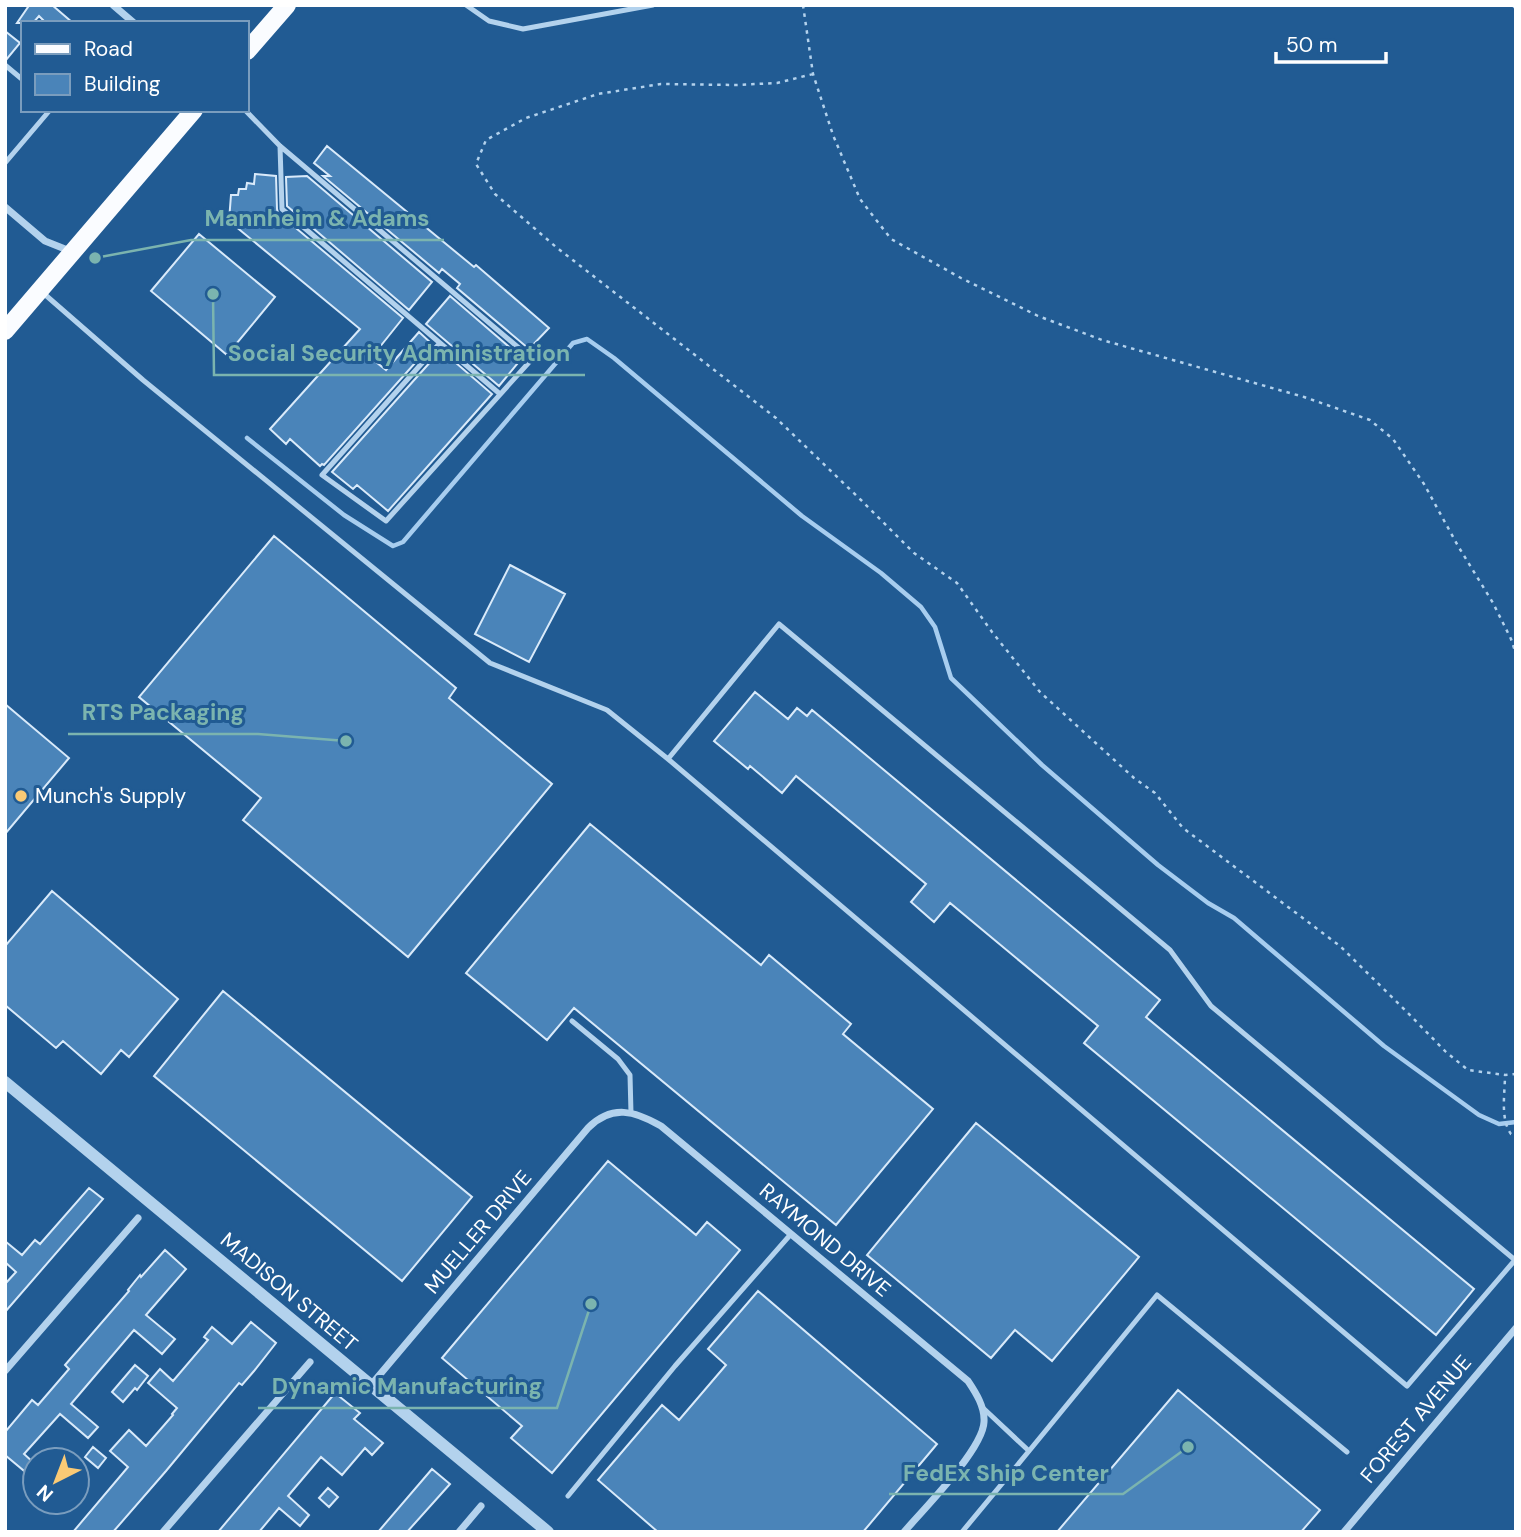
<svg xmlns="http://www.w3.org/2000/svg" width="1521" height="1537" viewBox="0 0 1521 1537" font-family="'DM Sans',sans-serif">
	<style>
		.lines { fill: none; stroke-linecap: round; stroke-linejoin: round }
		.stream { stroke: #a7cdef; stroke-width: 4.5 }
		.building { fill: #4a84b9; stroke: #d9eafa; stroke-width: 2 }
		.path { stroke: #b3d2ed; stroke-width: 2.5; stroke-dasharray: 3.5 5; stroke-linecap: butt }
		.service { stroke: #b3d2ed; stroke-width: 5 }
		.minor { stroke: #b3d2ed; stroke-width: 7 }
		.tertiary { stroke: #b3d2ed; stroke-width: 12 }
		.primary { stroke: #fafcff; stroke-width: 18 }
		.poi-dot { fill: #faca75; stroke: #215b93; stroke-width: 2.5 }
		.labels { text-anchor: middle; stroke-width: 6; stroke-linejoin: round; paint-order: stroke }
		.poi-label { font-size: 21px; fill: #fff; stroke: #215b93; text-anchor: start }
		.street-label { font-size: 21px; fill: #fff; stroke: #215b93 }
		.leader { fill: none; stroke: #7bb4af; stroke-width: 2.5 }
		.callout-dot { fill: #7bb4af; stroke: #215b93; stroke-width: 2.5 }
		.callout-label { font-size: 23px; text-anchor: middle; font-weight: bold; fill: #7bb4af; stroke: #215b93; stroke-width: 6; stroke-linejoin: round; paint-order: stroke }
	</style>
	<rect width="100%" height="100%" fill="#215b93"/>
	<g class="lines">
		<path class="stream" d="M247 438 344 515 393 546 403 542 573 343 587 339 614 358 802 516 881 573 921 607 935 627 951 678 1042 765 1158 865 1208 903 1234 918 1384 1046 1479 1115 1499 1124 1516 1122"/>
	</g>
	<path class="building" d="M25 5H52L73 23H46L39 16 33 23H17L28 7Z
		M5 31 20 43 6 60H5Z
		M327 146 474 267 476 265 549 328 529 349 457 288 460 284 442 269 439 273 323 176H330L314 163Z
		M255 174 276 176 277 209 278 213 403 318 371 358 386 370 419 332 432 344 324 465 322 464 320 466 290 439 286 444 270 429 360 329 229 221 231 195H238L239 189H246L247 183 254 184Z
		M307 176 432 282 409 310 287 206 286 177Z
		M199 234 275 297 227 355 151 291Z
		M450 296 522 358 499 386 426 324Z
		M441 350 492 394 388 511 357 485 353 489 332 472Z
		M274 536 456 688 449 698 552 784 408 957 243 820 261 798 139 697Z
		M510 565 565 594 529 662 475 634Z
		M755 692 788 719 797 708 807 716 812 710 1160 1000 1146 1017 1474 1289 1436 1335 1084 1043 1098 1026 950 903 934 922 911 902 926 884 796 776 782 793 750 766 748 769 714 741Z
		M5 704 69 758 5 834Z
		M590 824 761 965 769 955 851 1024 843 1034 933 1109 836 1225 574 1008 547 1040 466 973Z
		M52 891 178 999 129 1057 121 1050 101 1074 63 1041 56 1048 5 1005V946Z
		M223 991 472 1197 402 1281 154 1076Z
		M976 1123 1139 1257 1052 1361 1015 1330 991 1358 867 1255Z
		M608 1161 696 1235 707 1222 740 1250 552 1473 511 1438 522 1426 442 1358Z
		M89 1188 103 1199 5 1312V1284L16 1272 5 1262V1241L22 1255 35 1240 40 1244Z
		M165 1250 186 1269 146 1315 175 1339 162 1354 134 1330 71 1404 98 1427 88 1438 60 1414 24 1454 35 1464V1480L5 1455V1432L32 1400 38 1405 69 1369 65 1365 129 1291 128 1290 140 1275 141 1277Z
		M758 1291 937 1444 863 1532H658L598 1480 662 1405 679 1420 726 1365 708 1349Z
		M251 1322 276 1343 254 1371 242 1385 239 1383 166 1471 113 1532H73L128 1467 110 1451 129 1430 146 1446 173 1415 172 1414 177 1408 148 1383 160 1369 173 1381 208 1340 204 1337 212 1327 232 1344Z
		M135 1365 148 1376 137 1390 135 1388 123 1402 112 1392Z
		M1178 1390 1320 1510 1301 1532H1057Z
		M335 1393 360 1413 354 1419 383 1443 372 1455 365 1448 342 1475 321 1457 288 1496 309 1515 300 1526 279 1508 259 1532H218Z
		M93 1447 106 1458 98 1468 85 1457Z
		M432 1469 450 1484 407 1532H378Z
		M328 1488 338 1497 329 1507 319 1498Z"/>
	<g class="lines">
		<path class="path" d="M803 5 813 74 833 135 860 199 891 239 961 278 1038 316 1102 340 1304 397 1370 420 1393 439 1424 484 1458 546 1493 603 1511 639 1516 654
			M813 74 777 83 736 85 661 84 598 94 526 118 486 140 476 164 495 194 556 247 776 418 862 501 914 553 957 583 992 632 1040 692 1134 778 1155 793 1183 828 1340 946 1405 1010 1446 1052 1468 1070 1505 1075
			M1516 1074 1505 1075C1505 1093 1500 1119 1511 1134L1516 1135"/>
		<path class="service" d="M466 5 489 21 523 29 653 5
			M1514 5 1516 7
			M5 65 23 80
			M245 110 280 146 532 359 386 521 322 475 440 343 282 209 280 146
			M5 163 50 110
			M42 292 143 380 490 663 607 710 668 759 1407 1386 1515 1260 1211 1006 1170 950 779 624 668 759
			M440 343 500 394
			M572 1021 618 1059 630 1075 631 1113
			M982 1407 1029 1451 1157 1295 1347 1452
			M568 1496 675 1366 791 1234
			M962 1532 1029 1451"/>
		<path class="minor" d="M113 5 134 23
			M5 207 45 241 70 251
			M5 1371 138 1218
			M371 1385 588 1128C612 1104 635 1111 661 1126L968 1381C976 1393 985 1407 984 1422 983 1449 924 1509 904 1532
			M163 1532 310 1362
			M459 1532 481 1506
			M1344 1532 1516 1328"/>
		<path class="tertiary" d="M5 1082 548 1532"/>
		<path class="primary" d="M247 51 287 5
			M5 331 194 110"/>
	</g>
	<circle class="poi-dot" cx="21" cy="796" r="7"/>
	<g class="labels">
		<g class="poi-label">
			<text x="35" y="803">Munch's Supply</text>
		</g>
		<g class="street-label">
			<text transform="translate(478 1232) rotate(-50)" y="7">MUELLER DRIVE</text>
			<text transform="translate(825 1240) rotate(40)" y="7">RAYMOND DRIVE</text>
			<text transform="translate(289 1292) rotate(40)" y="7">MADISON STREET</text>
			<text transform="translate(1416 1419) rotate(-50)" y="7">FOREST AVENUE</text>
		</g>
	</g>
	<path class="leader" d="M95 258L191 240H444M213 294L214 375H585M346 741L258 734H68M591 1304L557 1408H258M1188 1447L1123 1494H889"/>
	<g class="callout-dot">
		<circle cx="95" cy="258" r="7"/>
		<circle cx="213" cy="294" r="7"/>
		<circle cx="346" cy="741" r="7"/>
		<circle cx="591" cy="1304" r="7"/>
		<circle cx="1188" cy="1447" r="7"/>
	</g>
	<g class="callout-label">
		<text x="317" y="226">Mannheim &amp; Adams</text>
		<text x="399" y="361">Social Security Administration</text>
		<text x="163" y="720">RTS Packaging</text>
		<text x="407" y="1394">Dynamic Manufacturing</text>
		<text x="1006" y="1481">FedEx Ship Center</text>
	</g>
	<rect width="1521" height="1537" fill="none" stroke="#ffffff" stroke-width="14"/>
	<rect x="21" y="21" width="228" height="91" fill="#215b93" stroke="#7a9dbe" stroke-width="2"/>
	<rect x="35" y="44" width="35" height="10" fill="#fafcff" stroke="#7a9dbe" stroke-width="2"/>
	<text x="84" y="56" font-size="21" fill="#ffffff">Road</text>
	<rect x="35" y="74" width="35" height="21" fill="#4a84b9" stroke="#7a9dbe" stroke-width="2"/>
	<text x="84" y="91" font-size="21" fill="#ffffff">Building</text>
	<g transform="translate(56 1481) rotate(222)"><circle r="33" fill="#215b93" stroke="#7a9dbe" stroke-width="2"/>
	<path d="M0-5L12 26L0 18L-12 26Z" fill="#faca75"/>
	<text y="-10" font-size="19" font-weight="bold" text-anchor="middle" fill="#ffffff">N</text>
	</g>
	<path d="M1276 52v10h110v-10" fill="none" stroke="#ffffff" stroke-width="3.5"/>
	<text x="1286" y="52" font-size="21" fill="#ffffff" stroke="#215b93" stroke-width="5" paint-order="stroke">50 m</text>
</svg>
